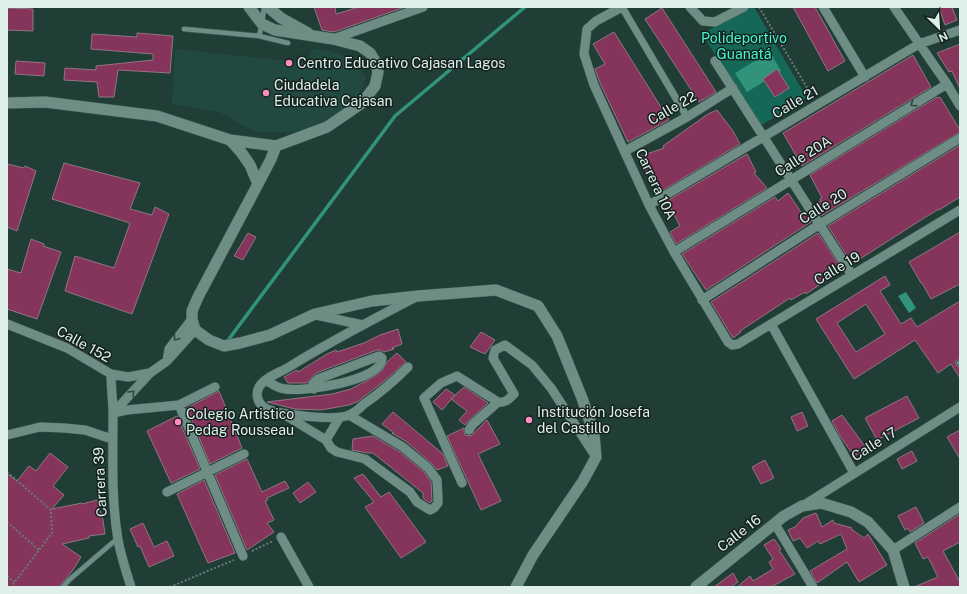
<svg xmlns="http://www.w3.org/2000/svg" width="967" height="594" viewBox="0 0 967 594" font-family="'Public Sans',sans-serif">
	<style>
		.built { fill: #21493f }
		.green { fill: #156857 }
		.water { fill: #32937d }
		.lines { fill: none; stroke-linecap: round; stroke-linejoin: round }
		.stream { stroke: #32937d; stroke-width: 3.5 }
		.building { fill: #85345b; stroke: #927581; fill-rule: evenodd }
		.service-casing { stroke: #3e5953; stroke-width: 6 }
		.pedestrian-casing { stroke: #3e5953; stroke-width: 8 }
		.minor-casing { stroke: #3e5953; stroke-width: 10 }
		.tertiary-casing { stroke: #3e5953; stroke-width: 12 }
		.path { stroke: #647d77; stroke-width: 2; stroke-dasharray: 2 2; stroke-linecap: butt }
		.service { stroke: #6e8e85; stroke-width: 4.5 }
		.pedestrian { stroke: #6e8e85; stroke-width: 7 }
		.minor { stroke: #6e8e85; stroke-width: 9 }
		.tertiary { stroke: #6e8e85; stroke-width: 11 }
		.oneway { stroke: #344742 }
		.poi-dot { fill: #fd8ebf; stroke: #14211e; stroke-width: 1.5 }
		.labels { text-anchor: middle; stroke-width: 3; stroke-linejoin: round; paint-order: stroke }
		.park-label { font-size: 14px; fill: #47f7d1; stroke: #14211e }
		.poi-label { font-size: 14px; fill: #dff0eb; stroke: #14211e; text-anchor: start }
		.street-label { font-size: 14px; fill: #dff0eb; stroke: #14211e }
	</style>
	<rect width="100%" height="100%" fill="#203d36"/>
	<path class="built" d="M175 49 308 63 312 49 330 51 352 58 359 66 366 77 363 87 356 99 327 124 290 132H256L219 112 172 104Z"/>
	<path class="green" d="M749 7H754L807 98 760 126 702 34Z"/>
	<path class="water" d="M770 52 781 71 747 92 735 73Z
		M906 292 916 308 909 313 898 296Z"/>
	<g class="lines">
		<path class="stream" d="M226 343 395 116 525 7"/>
	</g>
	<path class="building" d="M314 7H335L336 14 359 7H405L334 32 322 30Z
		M793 7H815L845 61 828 71Z
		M939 7H952L957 20 945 25Z
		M7 8 33 9V31L7 30Z
		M662 8 716 92 699 102 645 19Z
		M614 32 669 120 628 142 600 83 595 69 605 64 593 44Z
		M137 33 173 36 170 73 118 70 114 97H99L97 82 64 80 65 68 96 70V66L153 60V54L91 49 92 34 137 37Z
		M960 44V89L952 71 949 72 937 53Z
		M913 55 931 87 802 166 783 133Z
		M16 61 45 63 44 76 15 74Z
		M777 69 789 88 775 97 763 79Z
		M937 97V98L940 97 960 130V132L821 216 814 205 821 201 820 199 822 198 810 175Z
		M717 110 733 131 740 144 660 192 649 173 648 174 638 157 664 148 663 146 708 114Z
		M960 145V197L939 210V209L924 218 852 264 828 226Z
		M747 154 756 172 754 173 767 188 676 244 670 232 680 226 667 201Z
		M64 163 140 183 130 209 152 215 155 207 169 214 132 314 65 291 75 256 114 268 130 223 52 199Z
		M7 164 24 168 25 166 36 171 17 231 7 227Z
		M788 193 801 212 804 211 811 222 706 290 682 254 775 197 778 201Z
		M960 232V284L931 299 922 283H921L909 262Z
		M248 233 256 237 243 260 234 256Z
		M818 233 841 268 831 274 832 277 822 283 806 294 805 292 791 300 790 298 740 331 741 332 733 338 711 302Z
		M31 239 44 244 43 246 61 252 37 319 7 309V269L21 273Z
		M885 276 890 285 880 291 901 324 911 318 917 327 960 301V358L955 362 957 366 960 367V378L951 364 938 373 915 340 854 379 816 319ZM866 304 885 334 856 352 837 323Z
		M398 329 402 344 392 348 394 349 384 352 380 350H377L316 373 307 383H288L284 377 297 370 298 372 327 354 336 350 337 352 364 343 380 335Z
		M481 332 495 340 485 354 470 347Z
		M397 353 406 362 383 382 357 402 349 405 321 410 295 409 267 402 332 394 351 389 372 378 382 371 387 362Z
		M464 387 488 403 469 420 465 425 459 420 467 411 451 399Z
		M446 389 455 395 442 410 433 402Z
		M219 391 242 448 210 464 187 408Z
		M907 396 919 418 877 440 865 418Z
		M393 412 443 454 448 466 437 470 432 464 407 442 392 433H394L382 424Z
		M802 412 808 426 797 431 791 417Z
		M842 415 867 449 854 456 840 436 832 421Z
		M177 416 200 469 171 483 147 431Z
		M487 420 500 444 478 454 501 501 481 510 447 436 464 428V432L465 435 471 436Z
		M960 430V459L947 437Z
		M373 436 400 452 424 472 431 482 432 501 430 503 423 498V493L373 453H367L352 450 353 439Z
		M912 451 917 461 902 469 897 459Z
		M50 453 68 467 53 486 64 495 52 509 82 503V504L97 500 103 520 105 534 89 536V538L62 544 81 557 73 570 59 587H7V474L17 481 29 466 36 471Z
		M247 459 262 492 285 481 289 488 267 498 268 500 265 501 274 520 267 523 274 532 247 550 215 475Z
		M765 460 774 478 761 484 752 467Z
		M363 474 381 497 389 492 426 542 401 558 365 507 374 502 354 478Z
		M204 480 235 553 208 563 177 494Z
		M308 482 316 492 300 503 293 493Z
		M916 507 924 523 910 532 908 528 905 530 898 516Z
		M816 513 822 527 833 520 834 523 852 528 851 529 864 538 868 534 887 565 859 582 847 562 817 583 810 571 847 549 841 534 820 544 818 541 807 548 800 538 793 541 788 530 795 527 803 518Z
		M960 514V542L943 551 960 582V587H914L938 577 928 557 923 559 915 543Z
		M143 523 154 547 167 541 174 556 149 567 140 546 138 547 130 529Z
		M774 539 781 549 779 550 795 574 771 587H737L750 576 753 581 773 569 769 562 773 559 764 545Z
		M733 573 738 582 731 587H714Z"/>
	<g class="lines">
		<defs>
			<path id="service" d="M184 29 259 36 288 43
				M259 36 262 24 264 7
				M959 363 960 362
				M63 587 69 580 118 538"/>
			<path id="pedestrian" d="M622 7 687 117"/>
			<path id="minor" d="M622 7 596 21 587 29 584 54 594 85 649 205 674 252 728 342 732 345 738 344 960 210
				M690 7 703 21 715 22 744 7
				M823 7 865 77
				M894 7 947 84 960 106
				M333 39 423 7
				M715 61 852 275
				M625 151 687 117 733 88
				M649 205 919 44 960 30
				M674 252 947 84
				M702 300 820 224 960 138
				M316 315 363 325
				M7 324 67 348 111 374 128 377 150 373
				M771 324 854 473
				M167 361 169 349 192 319
				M408 367C394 381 380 393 364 404 360 408 355 413 349 415 337 421 278 415 265 408 258 404 255 395 259 387 265 377 279 373 289 367 329 342 372 320 414 298
				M111 374C111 388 113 401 113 414 113 456 111 498 118 540 121 556 126 571 131 587
				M266 380C272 384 277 388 285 389 303 392 383 381 382 358L379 356 318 379 313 384 314 389
				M179 405 243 556
				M113 413 150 373 167 361 195 330
				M113 413 127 410 179 405 215 387
				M285 415 326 440 331 448 337 452 365 459 410 492 417 502 430 510 434 508 438 503V498L437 480 428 468 403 447 349 415
				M469 430 473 424 498 402
				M7 435 40 427 64 428 85 430 112 439
				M326 440 340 417
				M462 483 424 398 441 383 457 376 498 402C506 403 509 399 514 394L493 358 495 350 505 345 532 365 551 388 596 457
				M167 492 244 454
				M804 505 960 407
				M775 524 813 587
				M281 537 309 587
				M893 550 960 507"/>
			<path id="tertiary" d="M268 7 281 18 308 33
				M7 103 45 102 157 116 230 140 241 152 250 165 258 184
				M230 140 276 146 327 127 362 103 375 86 378 72 375 61 370 53 360 46 333 39 275 30 262 24 249 7
				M276 146 271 159 258 184 198 297 192 311V319L195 330 209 340 224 346 240 343 270 335 315 314 372 301 418 296 496 290 538 306 557 336 582 398 594 434 596 457 583 481 533 555 516 587
				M696 587 784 516 802 506 821 503 851 512 868 522 893 550 904 587"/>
		</defs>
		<use href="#service" class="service-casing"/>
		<use href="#pedestrian" class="pedestrian-casing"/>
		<use href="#minor" class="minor-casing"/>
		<use href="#tertiary" class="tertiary-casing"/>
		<path class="path" d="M759 7 812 96
			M7 472 51 510 52 533 11 587
			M7 522 39 550
			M252 551 273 541
			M7 576 14 582
			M170 587 234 560"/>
		<use href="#service" class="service"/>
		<use href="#pedestrian" class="pedestrian"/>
		<use href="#minor" class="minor"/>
		<use href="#tertiary" class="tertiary"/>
	</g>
	<defs><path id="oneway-chevron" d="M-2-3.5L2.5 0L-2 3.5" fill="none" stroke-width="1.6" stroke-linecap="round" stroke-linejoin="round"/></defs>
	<g class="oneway">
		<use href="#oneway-chevron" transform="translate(913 104) rotate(148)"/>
		<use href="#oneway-chevron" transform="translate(176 338) rotate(127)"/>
		<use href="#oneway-chevron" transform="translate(132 393) rotate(-47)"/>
	</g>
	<g class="poi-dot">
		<circle cx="289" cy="63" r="4"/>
		<circle cx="266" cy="93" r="4"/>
		<circle cx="529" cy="420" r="4"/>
		<circle cx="178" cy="422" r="4"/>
	</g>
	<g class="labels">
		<g class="park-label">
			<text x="744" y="43">Polideportivo<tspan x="744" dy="16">Guanatá</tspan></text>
		</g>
		<g class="poi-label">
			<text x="297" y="68">Centro Educativo Cajasan Lagos</text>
			<text x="274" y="90">Ciudadela<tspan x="274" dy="16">Educativa Cajasan</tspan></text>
			<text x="537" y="417">Institución Josefa<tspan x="537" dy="16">del Castillo</tspan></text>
			<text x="186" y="419">Colegio Artistico<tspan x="186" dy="16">Pedag Rousseau</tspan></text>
		</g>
		<g class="street-label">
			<text transform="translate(795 102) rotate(-30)" y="5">Calle 21</text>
			<text transform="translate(672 108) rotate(-30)" y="5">Calle 22</text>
			<text transform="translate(803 156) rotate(-32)" y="5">Calle 20A</text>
			<text transform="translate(656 184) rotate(65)" y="5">Carrera 10A</text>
			<text transform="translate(823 206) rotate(-32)" y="5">Calle 20</text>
			<text transform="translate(837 268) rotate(-31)" y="5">Calle 19</text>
			<text transform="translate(84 344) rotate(29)" y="5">Calle 152</text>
			<text transform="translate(874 444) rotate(-32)" y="5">Calle 17</text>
			<text transform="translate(100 482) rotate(-93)" y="5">Carrera 39</text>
			<text transform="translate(739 533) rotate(-38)" y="5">Calle 16</text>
		</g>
	</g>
	<rect width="967" height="594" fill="none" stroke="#dff0eb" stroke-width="16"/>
	<g transform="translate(939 28) rotate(155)" stroke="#14211e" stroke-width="3" paint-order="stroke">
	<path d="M0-3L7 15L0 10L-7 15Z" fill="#dff0eb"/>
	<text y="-6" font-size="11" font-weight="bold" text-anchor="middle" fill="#dff0eb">N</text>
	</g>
</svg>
